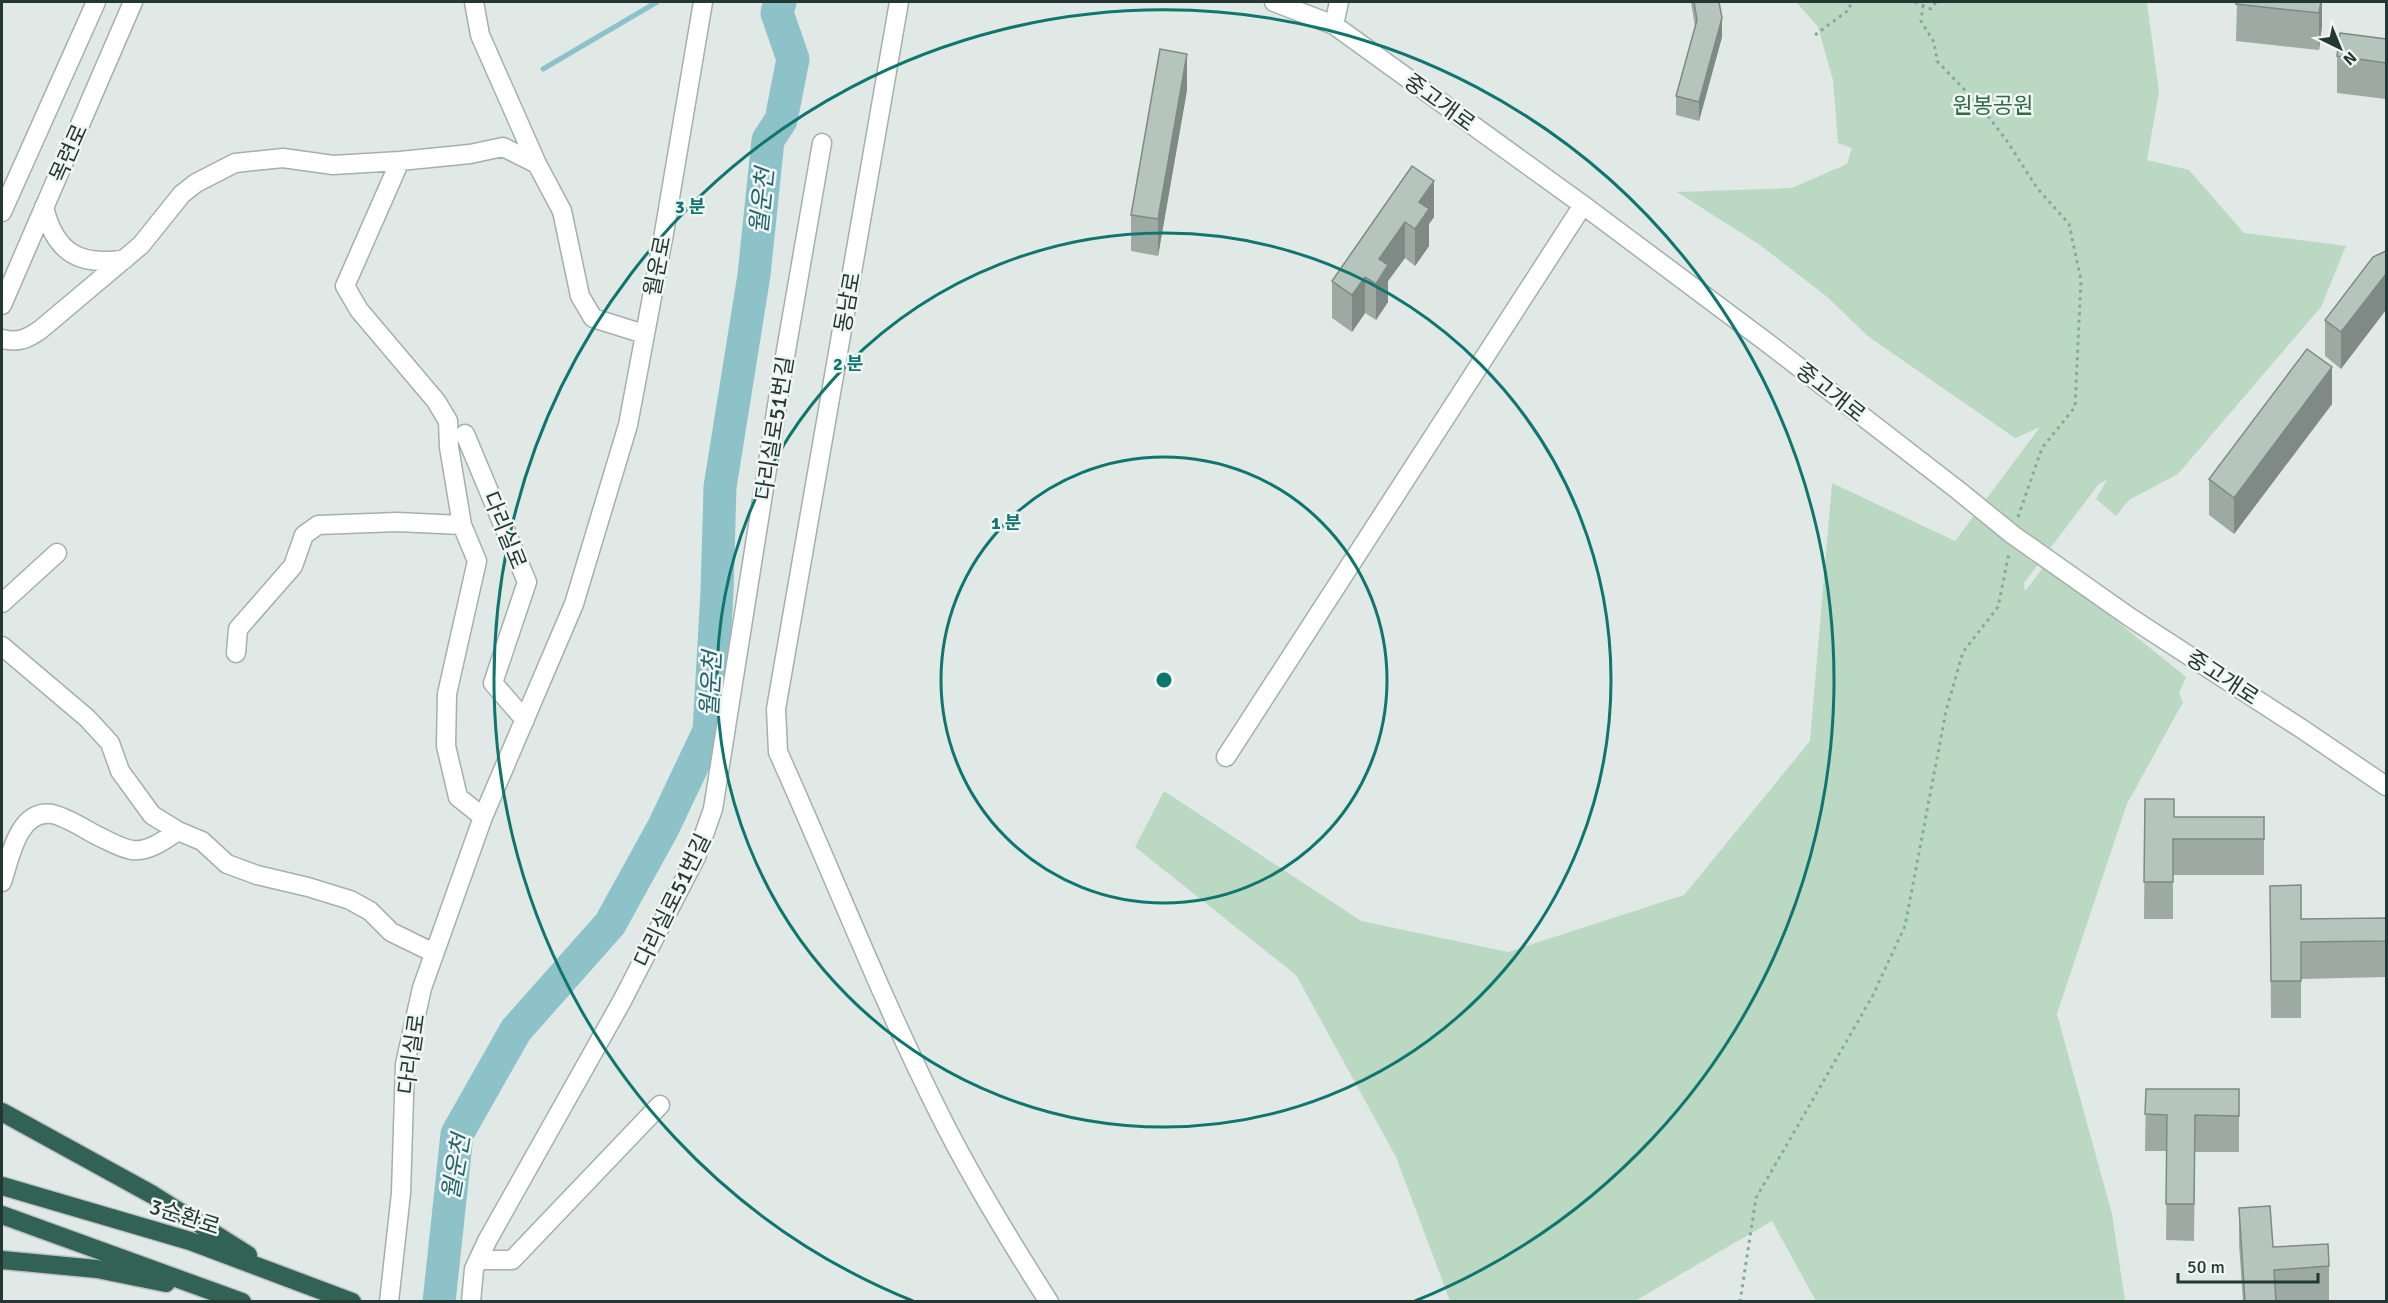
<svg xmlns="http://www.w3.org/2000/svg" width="2388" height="1303" viewBox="0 0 2388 1303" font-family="Signika,'Noto Sans KR',sans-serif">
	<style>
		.green { fill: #bbd9c2 }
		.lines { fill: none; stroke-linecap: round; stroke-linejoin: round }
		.stream { stroke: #8dc2c9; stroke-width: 5 }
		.river { stroke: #8dc2c9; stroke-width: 33 }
		.minor-casing { stroke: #a4b0ac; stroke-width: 21 }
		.highway-casing { stroke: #bdc3c2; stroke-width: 21 }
		.path { stroke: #84aa9d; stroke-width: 3; stroke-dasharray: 3 4.5; stroke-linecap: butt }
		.minor { stroke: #fff; stroke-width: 18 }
		.highway { stroke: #326156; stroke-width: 18 }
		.wall { fill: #9da9a3 }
		.shaded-wall { fill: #7f8985 }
		.building { fill: #b6c4be; stroke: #7f8985; stroke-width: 1.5 }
		.ring { fill: none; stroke: #0f766e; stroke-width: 3 }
		.labels { text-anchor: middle; stroke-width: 5; stroke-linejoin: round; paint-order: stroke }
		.street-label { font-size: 22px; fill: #233832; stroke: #f0f6f3 }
		.park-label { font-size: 22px; fill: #316b46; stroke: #f0f6f3 }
		.water-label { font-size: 24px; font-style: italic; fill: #23636d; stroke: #f0f6f3 }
		.centre { fill: #0f766e; stroke: #f0f6f3; stroke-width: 3 }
		.ring-label { font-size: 18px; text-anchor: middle; font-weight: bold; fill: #0f766e; stroke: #f0f6f3; stroke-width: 5; stroke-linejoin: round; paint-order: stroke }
	</style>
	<rect width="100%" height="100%" fill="#e0e9e5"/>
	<path class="green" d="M1796 2H2147L2159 92 2147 160 2189 170 2244 233 2346 246 2321 307 2178 474 2129 500 2116 516 2096 499 2107 480 2098 485 2024 583 2025 591 2046 564 2186 677 2179 693 2183 702 2127 804 2057 1014 2112 1214 2125 1301H1816L1772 1221 1635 1301H1450L1396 1157 1296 975 1135 847 1164 791 1361 921 1508 952 1684 895 1810 741 1832 483 1955 541 2040 427 2015 438 1869 337 1826 296 1760 245 1677 192 1792 188 1847 164 1852 148 1838 143 1833 80 1818 27Z"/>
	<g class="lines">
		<path class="stream" d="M543 69 657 2"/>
		<path class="river" d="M439 1302 457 1134 516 1030 610 924 663 828 709 731 717 592 720 487 754 275 768 140 781 120 793 59 777 13 780 2"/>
		<defs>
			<path id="minor" d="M474 2 480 35 537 164 562 211 580 296 593 318 644 334
				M899 2 776 709 778 752C833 874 881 998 941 1117 973 1181 1010 1241 1049 1302
				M1274 2 1334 25 1583 205 1769 344 1959 491 2013 535 2131 618 2302 729 2386 786
				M1334 25 1339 2
				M400 161 345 286 359 310 436 401 448 421 449 447 462 525 477 561 447 694 446 746 458 797 483 817
				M44 207C55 253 80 267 125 259
				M2 212 96 2
				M2 305 133 2
				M2 339C18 343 27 339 40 330L141 245 182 194 196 183 235 163 283 158 333 165 400 161 470 154 503 147 537 164
				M465 434 527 582 493 683 525 720
				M2 603 57 553
				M2 646 87 718 110 743 120 771 152 815 178 831 202 841 227 864 257 875 308 887 350 900 370 911 391 932 434 953
				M236 653 238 629 293 566 304 535 318 525 397 522 462 525
				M1226 757 1583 205
				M2 882C10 858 18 809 52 814 67 817 84 829 98 836 109 841 120 848 132 850 149 852 164 840 178 831
				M479 1260H512L660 1105
				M389 1302 401 1193 405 1064 422 988 483 817 574 604 628 425 664 233 703 2
				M471 1302 474 1269 487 1241 622 1001 696 857 713 809 783 368 822 143"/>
			<path id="highway" d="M2 1112 153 1195 248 1255
				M2 1186 190 1241 352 1302
				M2 1215 242 1302
				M2 1260 97 1269 166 1283"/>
		</defs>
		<use href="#minor" class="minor-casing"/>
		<use href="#highway" class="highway-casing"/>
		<path class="path" d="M1915 2 1931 9 1936 2
			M1923 5 1921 21 1934 42 1937 61 1981 107 2007 141 2037 188 2069 224 2081 280 2075 407 2042 448 2018 517
			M1815 35 1850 9V2
			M1740 1302 1756 1198 1872 997 1905 926 1946 711 1963 652 1998 607 2009 553"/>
		<use href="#minor" class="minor"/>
		<use href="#highway" class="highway"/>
	</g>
	<path class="wall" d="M1691 2H1719L1722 37 1699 121 1676 115V96L1695 27Z
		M2237 2H2322V26L2319 50 2236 41Z
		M2386 39V99L2337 93V56Z
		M1187 90 1158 256 1131 251V215Z
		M1412 166 1434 217 1429 224V246L1415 266 1405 258 1388 281V302L1376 320 1365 313 1352 332 1332 318V281Z
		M2386 251 2341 369 2325 356V320Z
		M2332 404 2234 534 2209 515V479Z
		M2145 799 2174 817H2264V875H2173V919H2144Z
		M2270 886 2301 919 2386 918V977L2301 979V1018H2271Z
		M2146 1089H2239V1152H2195L2194 1241 2166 1240 2167 1151H2145Z
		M2239 1208 2273 1247 2329 1266V1302H2243L2239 1244Z"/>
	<path class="shaded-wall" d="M2321 2H2322V26L2319 50V13Z
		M1722 18V37L1699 121V102Z
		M1187 54V90L1158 256V219Z
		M1434 181V217L1429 224V246L1415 266V229L1419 202Z
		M1405 222V258L1388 281V302L1376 320V284L1379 259Z
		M2386 274V310L2341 369V332Z
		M1365 277V313L1352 332V295Z
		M2332 367V404L2234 534V498Z"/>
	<path class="building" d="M1694 2H1719L1722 18 1699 102 1676 96 1697 20Z
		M2237 2H2321L2319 13 2236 4Z
		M2340 33 2386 39V63L2337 56Z
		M1160 49 1187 54 1158 219 1131 215Z
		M1412 166 1434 181 1419 202 1429 209 1415 229 1405 222 1379 259 1388 265 1376 284 1365 277 1352 295 1332 281Z
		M2386 251V274L2341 332 2325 320 2373 257Z
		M2307 349 2332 367 2234 498 2209 479Z
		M2145 799H2174V817H2264V839H2173V882H2144Z
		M2301 885V919L2386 918V941L2301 942V981H2271L2270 886Z
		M2146 1089H2239V1116L2195 1115 2194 1204H2166L2167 1115 2145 1114Z
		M2270 1206 2273 1247 2328 1244 2329 1266 2274 1270 2276 1302H2245L2239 1208Z"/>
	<g class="ring">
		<circle cx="1164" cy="680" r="223"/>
		<circle cx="1164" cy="680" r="447"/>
		<path d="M913 1301A670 670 0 1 1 1415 1301"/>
	</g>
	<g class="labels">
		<g class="street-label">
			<text transform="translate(1440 102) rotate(36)" y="8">중고개로</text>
			<text transform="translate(68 153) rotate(-66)" y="8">목련로</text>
			<text transform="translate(657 266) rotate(-79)" y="8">월운로</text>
			<text transform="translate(847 302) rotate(-80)" y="8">동남로</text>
			<text transform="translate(1831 392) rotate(38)" y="8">중고개로</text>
			<text transform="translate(774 428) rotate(-81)" y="8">다리실로51번길</text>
			<text transform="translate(505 530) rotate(68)" y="8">다리실로</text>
			<text transform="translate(2223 677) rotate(33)" y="8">중고개로</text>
			<text transform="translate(672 900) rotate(-64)" y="8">다리실로51번길</text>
			<text transform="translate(411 1054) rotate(-82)" y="8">다리실로</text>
			<text transform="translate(185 1216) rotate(18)" y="8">3순환로</text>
		</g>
		<g class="park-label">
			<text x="1993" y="113">원봉공원</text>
		</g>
		<g class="water-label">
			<text transform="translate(762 201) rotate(-84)" y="8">월운천</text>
			<text transform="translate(711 684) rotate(-87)" y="8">월운천</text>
			<text transform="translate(456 1167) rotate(-80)" y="8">월운천</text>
		</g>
	</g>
	<circle cx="1164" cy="680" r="9" class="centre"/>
	<g class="ring-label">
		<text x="690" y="213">3 분</text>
		<text x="848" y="370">2 분</text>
		<text x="1006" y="529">1 분</text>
	</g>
	<rect width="2388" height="1303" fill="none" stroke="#233832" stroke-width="6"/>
	<g transform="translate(2340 48) rotate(137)" stroke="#f0f6f3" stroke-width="4.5" paint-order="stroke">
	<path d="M0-4.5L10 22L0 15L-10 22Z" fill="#233832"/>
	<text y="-9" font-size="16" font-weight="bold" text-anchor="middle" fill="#233832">N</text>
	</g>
	<path d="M2178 1273v9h140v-9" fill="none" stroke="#233832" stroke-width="3"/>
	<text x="2187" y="1273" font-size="18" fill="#233832" stroke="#f0f6f3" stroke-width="4.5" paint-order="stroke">50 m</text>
</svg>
